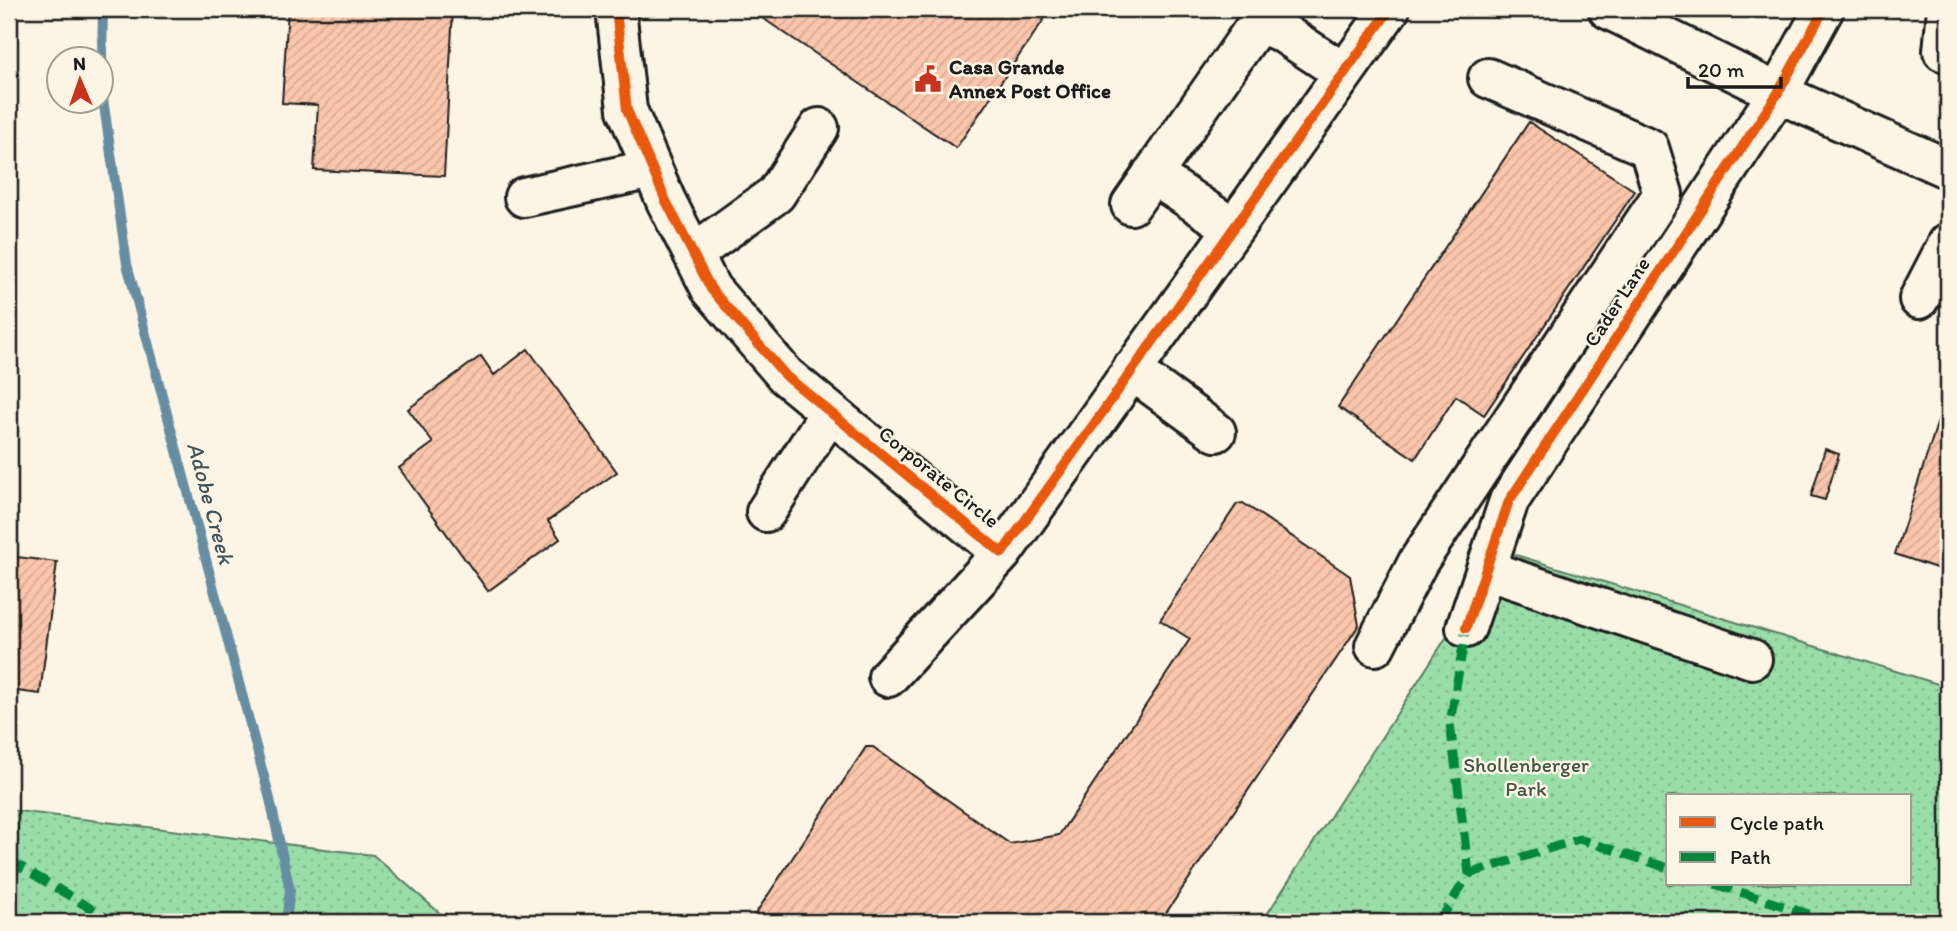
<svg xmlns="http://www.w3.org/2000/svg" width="1957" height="931" viewBox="0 0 1957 931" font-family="Itim,sans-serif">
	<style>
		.park { fill: url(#park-dots); stroke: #5a7c62; stroke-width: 2; fill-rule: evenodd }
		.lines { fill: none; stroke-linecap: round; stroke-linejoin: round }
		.stream { stroke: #668da1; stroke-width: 10 }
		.building { fill: url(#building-hatch); stroke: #1c1c1c; stroke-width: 2 }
		.minor-casing { stroke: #1c1c1c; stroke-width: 44 }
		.minor { stroke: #fcf5e5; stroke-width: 38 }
		.quiet { stroke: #00873e; stroke-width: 9; stroke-dasharray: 18 9; stroke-linecap: butt }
		.cycleway-casing { stroke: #fcf5e5; stroke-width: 15 }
		.cycleway { stroke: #e8590c; stroke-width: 10 }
		.labels { text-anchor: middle; stroke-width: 5; stroke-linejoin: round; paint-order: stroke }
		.poi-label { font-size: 21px; font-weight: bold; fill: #1c1c1c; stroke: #fcf5e5; text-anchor: start }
		.street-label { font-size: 21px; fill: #1c1c1c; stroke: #fcf5e5 }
		.park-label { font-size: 21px; fill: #425646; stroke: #fcf5e5 }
		.water-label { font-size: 23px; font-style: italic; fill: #41555e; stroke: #fcf5e5 }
	</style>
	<defs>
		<pattern id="park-dots" width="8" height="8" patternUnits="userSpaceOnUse" patternTransform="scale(1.75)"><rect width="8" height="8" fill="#99dda9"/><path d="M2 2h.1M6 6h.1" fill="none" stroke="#83bd91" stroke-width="1.8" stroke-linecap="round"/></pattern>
		<pattern id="building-hatch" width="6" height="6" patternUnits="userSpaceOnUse" patternTransform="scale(1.75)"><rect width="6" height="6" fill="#fbc6ac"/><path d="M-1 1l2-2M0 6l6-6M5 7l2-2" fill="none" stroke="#d7aa93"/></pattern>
	</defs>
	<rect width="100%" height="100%" fill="#fcf5e5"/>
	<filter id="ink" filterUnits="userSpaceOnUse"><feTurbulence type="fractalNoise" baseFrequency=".0143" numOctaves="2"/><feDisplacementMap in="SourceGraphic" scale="14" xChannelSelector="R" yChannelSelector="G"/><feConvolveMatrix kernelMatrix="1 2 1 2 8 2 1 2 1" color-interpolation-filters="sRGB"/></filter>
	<g filter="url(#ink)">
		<path class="park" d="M1480 544 1948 687V922H1262L1455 624ZM1668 796H1910V884H1668Z
			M9 810 373 855 450 922H9Z"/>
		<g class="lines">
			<path class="stream" d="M102 60 103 9
				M102 92 127 264 270 799 290 890 286 922"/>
		</g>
		<path class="building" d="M288 9H453L444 176 314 170 318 105 282 103Z
			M749 9H1051L956 148Z
			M1529 122 1635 191 1484 415 1456 396 1415 459 1338 407Z
			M528 349 617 472 548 521 560 539 488 591 399 468 433 443 408 409 481 356 494 375Z
			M1948 390V572L1895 554Z
			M1825 449 1839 454 1825 500 1811 496Z
			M1243 503 1350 576 1359 625 1160 922H750L866 747H873L1010 844 1059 835 1190 639 1160 620 1237 504Z
			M9 556 57 562 40 694 9 690Z"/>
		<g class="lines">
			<defs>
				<path id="minor" d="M616 9 627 110 666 201 711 289 786 376 1002 553 1390 9
					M1608 9 1778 93 1948 169
					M1947 9 1943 51 1948 53
					M1260 23 1283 33 1344 73
					M1152 174 1233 228
					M524 197 652 169
					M1131 205 1268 9
					M693 254 776 194 819 128
					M1919 299 1948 243
					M1131 370 1216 432
					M766 512 830 412
					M1486 570 1752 659
					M1466 628 1509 501 1778 93 1824 9
					M1375 646 1418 562 1663 194 1649 148 1488 78
					M888 677 1002 553"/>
			</defs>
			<use href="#minor" class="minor-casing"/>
			<use href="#minor" class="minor"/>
			<path class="quiet" d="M9 860 107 918V922
				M1469 874 1579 839 1668 868
				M1715 884 1833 922
				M1439 922 1469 874 1450 723 1466 628"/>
			<defs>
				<path id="cycleway" d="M616 9 627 110 666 201 711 289 786 376 1002 553 1390 9
					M1466 628 1509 501 1778 93 1824 9"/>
			</defs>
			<use href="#cycleway" class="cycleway-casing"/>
			<use href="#cycleway" class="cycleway"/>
		</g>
	</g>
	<defs>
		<symbol id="civic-bare" viewBox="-9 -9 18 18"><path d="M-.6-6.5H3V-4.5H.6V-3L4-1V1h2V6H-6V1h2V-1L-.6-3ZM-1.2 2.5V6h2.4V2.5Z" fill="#c8321e" stroke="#fcf5e5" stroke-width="2.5" paint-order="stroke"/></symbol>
	</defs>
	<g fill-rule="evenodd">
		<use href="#civic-bare" x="909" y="60" width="38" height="38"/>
	</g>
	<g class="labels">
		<g class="poi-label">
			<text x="949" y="74">Casa Grande<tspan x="949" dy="24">Annex Post Office</tspan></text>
		</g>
		<g class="street-label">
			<text transform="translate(1617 302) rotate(-57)" y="7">Cader Lane</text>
			<text transform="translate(939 477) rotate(39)" y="7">Corporate Circle</text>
		</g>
		<g class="park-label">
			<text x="1526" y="772">Shollenberger<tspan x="1526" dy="24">Park</tspan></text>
		</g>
		<g class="water-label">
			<text transform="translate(211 503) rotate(75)" y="8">Adobe Creek</text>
		</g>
	</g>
	<rect width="1957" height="931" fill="none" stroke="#fcf5e5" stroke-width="35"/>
	<rect x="18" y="18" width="1922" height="896" fill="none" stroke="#1c1c1c" stroke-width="2.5" filter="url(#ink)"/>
	<rect x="1666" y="794" width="245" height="91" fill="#fcf5e5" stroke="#a29e95" stroke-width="2"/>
	<rect x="1680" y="817" width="35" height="10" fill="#e8590c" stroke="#a29e95" stroke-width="2"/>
	<text x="1730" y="830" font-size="21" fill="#1c1c1c">Cycle path</text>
	<rect x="1680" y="852" width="35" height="10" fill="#00873e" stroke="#a29e95" stroke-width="2"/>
	<text x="1730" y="864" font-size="21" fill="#1c1c1c">Path</text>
	<g transform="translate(80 80) rotate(358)"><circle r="33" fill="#fcf5e5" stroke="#a29e95" stroke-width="2"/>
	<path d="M0-5L12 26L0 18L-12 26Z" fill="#c8321e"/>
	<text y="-10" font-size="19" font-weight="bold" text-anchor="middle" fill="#1c1c1c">N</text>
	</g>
	<path d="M1688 77v10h93v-10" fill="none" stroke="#1c1c1c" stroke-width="3.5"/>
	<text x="1698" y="77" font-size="21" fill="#1c1c1c" stroke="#fcf5e5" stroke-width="5" paint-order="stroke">20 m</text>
</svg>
